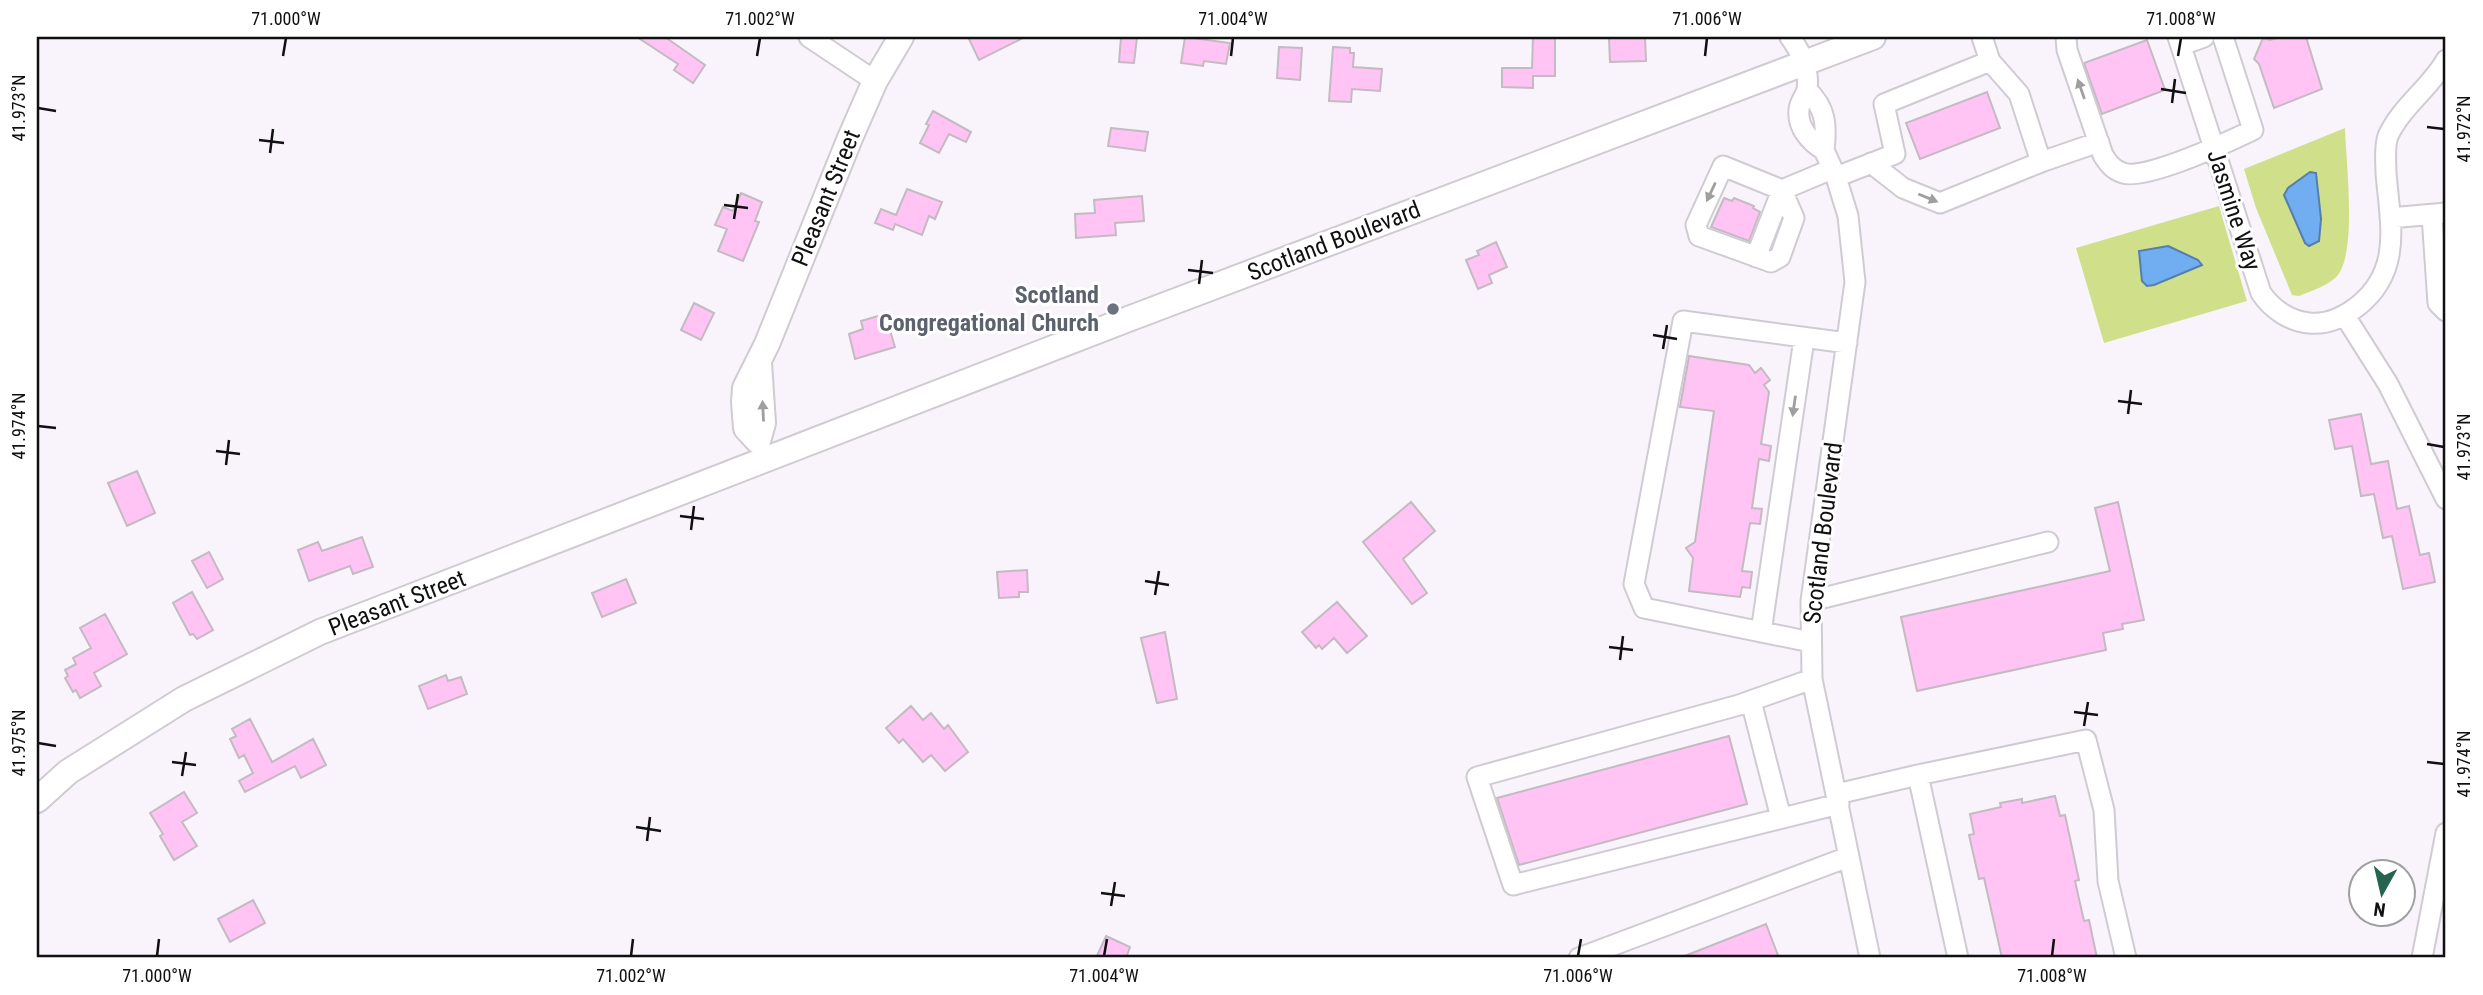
<svg xmlns="http://www.w3.org/2000/svg" width="2483" height="995" viewBox="0 0 2483 995" font-family="'Roboto Condensed',sans-serif">
	<style>
		.green { fill: #d0df8a; fill-rule: evenodd }
		.water { fill: #71aef1; stroke: #547eae; stroke-width: 2 }
		.building { fill: #ffc3f4; stroke: #c3bbc1; stroke-width: 2 }
		.lines { fill: none; stroke-linecap: round; stroke-linejoin: round }
		.minor-casing { stroke: #d0cbd3; stroke-width: 23 }
		.major-casing { stroke: #d0cbd3; stroke-width: 28 }
		.minor { stroke: #fff; stroke-width: 19 }
		.major { stroke: #fff; stroke-width: 24 }
		.oneway { fill: #9f9fa0 }
		.ticks { fill: none; stroke: #100f11; stroke-width: 2.5 }
		.worship-dot { fill: #6b7280; stroke: #fff; stroke-width: 2.5 }
		.labels { text-anchor: middle; stroke-width: 6; stroke-linejoin: round; paint-order: stroke }
		.street-label { font-size: 24px; fill: #100f11; stroke: #fff }
		.worship-label { font-size: 24px; font-weight: bold; fill: #5b616d; stroke: #fff; text-anchor: end }
		.neatline { fill: none; stroke: #100f11; stroke-width: 2.5 }
		.ticks-label { font-size: 18px; text-anchor: middle; fill: #100f11 }
	</style>
	<rect width="100%" height="100%" fill="#f9f4fc"/>
	<path class="green" d="M2345 128C2346 160 2357 250 2338 275 2330 285 2311 291 2299 296L2292 295 2256 208 2244 169ZM2316 173 2321 231 2309 246 2305 242 2295 221Z
		M2219 206 2247 301 2104 343 2076 248Z"/>
	<path class="water" d="M2310 172 2316 173 2321 219 2319 241 2309 246 2305 243 2284 195 2288 188Z
		M2168 246 2198 260 2202 265 2154 285 2147 286 2142 281 2139 251Z"/>
	<path class="building" d="M637 37H665L705 65 693 83 674 70 678 64Z
		M968 37H1025L979 60Z
		M1121 37H1137L1134 63 1119 62Z
		M1185 37 1230 43 1226 64 1204 61 1203 66 1181 63Z
		M1533 37H1555V76H1533V88L1502 87V68H1532Z
		M1645 37 1646 61 1610 62 1609 38Z
		M2281 37H2306L2322 89 2274 108 2259 64 2254 59 2263 38 2270 40Z
		M2147 40 2165 90 2102 114 2084 63Z
		M1279 47 1302 48 1300 80 1277 78Z
		M1333 47 1350 48V53H1354L1353 67 1382 69 1380 91 1352 89 1351 102 1329 101Z
		M1987 92 2000 128 1920 159 1906 123Z
		M933 111 971 132 966 142 949 134 939 153 920 143 929 125 926 124Z
		M1111 128 1148 132 1145 151 1108 146Z
		M907 189 942 202 935 219 929 216 922 235 895 224 893 230 875 223 881 209 896 215Z
		M741 193 762 202 755 221 759 222 743 261 718 251 727 229 715 225 723 207 733 211Z
		M1142 196 1144 221 1115 223 1116 235 1076 238 1075 214 1095 213 1094 200Z
		M1724 198 1732 201 1734 198 1754 206 1753 208 1760 212 1749 241 1711 227Z
		M1496 242 1507 267 1489 275 1492 283 1478 289 1466 260 1479 255 1477 251Z
		M694 303 714 313 701 340 681 330Z
		M885 314 895 347 855 359 849 334 863 329 861 321Z
		M1689 356 1749 365 1755 373 1761 368 1770 380 1764 385 1769 392 1761 444 1771 446 1769 461 1759 459 1752 508 1762 509 1760 524 1750 523 1742 571 1752 572 1750 588 1742 587 1740 597 1689 591 1693 558 1686 548 1695 542 1714 411 1680 407Z
		M2361 414 2371 464 2388 461 2397 509 2409 506 2420 555 2429 553 2435 582 2403 589 2392 536 2383 538 2374 494 2361 496 2352 446 2335 449 2329 420Z
		M137 471 155 513 127 526 108 483Z
		M1411 502 1435 531 1403 559 1427 593 1412 604 1363 542Z
		M2118 502 2144 620 2122 624 2123 629 2103 633 2106 650 1917 691 1901 617 2110 571 2095 508Z
		M362 537 373 567 353 574 350 566 309 581 298 550 318 542 322 551Z
		M209 552 223 579 207 588 192 561Z
		M1027 570 1028 592H1019V597L999 598 997 572Z
		M626 579 636 603 602 617 592 593Z
		M192 592 213 630 197 639 193 634 190 635 173 603Z
		M1337 602 1367 636 1347 653 1334 638 1322 649 1319 645 1316 648 1302 632Z
		M105 614 127 654 94 673 101 686 80 698 76 690 73 692 65 678 68 676 65 670 76 664 73 658 91 648 80 628Z
		M1165 632 1177 699 1157 703 1141 638Z
		M446 675 448 681 461 677 467 694 428 709 419 686Z
		M911 706 923 720 931 713 944 729 948 725 968 752 945 771 931 755 923 762 903 739 899 743 886 728Z
		M250 719 272 762 313 739 326 765 301 778 295 766 245 792 239 781 253 773 244 755 239 758 230 739 236 736 232 729Z
		M1729 736 1747 804 1519 865 1497 798Z
		M184 792 197 813 182 822 197 846 174 860 160 836 163 834 150 813Z
		M2055 796 2060 816 2065 815 2079 880 2075 881 2084 921 2089 920 2097 958H2002L1984 878 1979 879 1969 835 1974 834 1970 814 2001 807 2000 803 2022 799V803Z
		M253 900 265 923 230 942 218 919Z
		M1766 924 1779 958H1682V957Z
		M1106 936 1130 947 1126 958H1096Z"/>
	<g class="lines">
		<defs>
			<path id="minor" d="M809 37 875 81
				M1790 37C1800 51 1810 70 1807 89 1806 96 1799 102 1799 110 1797 127 1810 142 1824 150 1827 125 1826 108 1807 90
				M2066 37 2067 50 2103 155C2108 163 2113 170 2123 173 2145 181 2230 141 2253 130L2223 37
				M2178 37 2261 293C2272 309 2289 321 2309 323 2327 325 2344 317 2358 306 2403 270 2390 223 2386 173 2386 162 2384 146 2388 136 2401 107 2431 87 2446 60
				M2182 45 2204 37
				M1824 150 1836 177 1848 216 1855 282 1811 601 1812 679 1870 958
				M2041 162 2099 142
				M1871 163 1903 188 1940 203 2041 162 2019 94 1990 61 1982 37
				M1836 177 1895 154 1884 104 1990 61
				M1782 190 1794 218 1780 257 1771 262 1699 236 1696 225 1723 166 1782 190 1832 169
				M2432 215 2438 303 2446 311
				M2390 218 2446 213
				M1756 257 1782 190
				M2345 316 2388 384 2446 499
				M1811 601 2048 542
				M1761 632 1804 339
				M1811 642 1644 608 1634 584 1683 321 1847 343
				M1812 679 1739 705 1477 777 1513 885 1839 804
				M1751 701 1781 818
				M1918 775 2086 740 2104 810 2108 881 2126 958
				M1837 794 1918 775 1958 958
				M1579 958 1848 857
				M2422 958 2446 833"/>
			<path id="major" d="M759 363 763 423 758 441 746 428 744 402 745 388 767 344 850 138 875 81 901 37
				M37 800 68 772 184 699 320 632 1123 321 1873 37"/>
		</defs>
		<use href="#minor" class="minor-casing"/>
		<use href="#major" class="major-casing"/>
		<use href="#minor" class="minor"/>
		<use href="#major" class="major"/>
	</g>
	<defs><path id="oneway-solid" d="M-6-.8H1V-3.2L6.5 0L1 3.2V.8H-6Z" transform="scale(1.75)"/></defs>
	<g class="oneway">
		<use href="#oneway-solid" transform="translate(2081 89) rotate(-109)"/>
		<use href="#oneway-solid" transform="translate(1711 192) rotate(115)"/>
		<use href="#oneway-solid" transform="translate(1928 198) rotate(22)"/>
		<use href="#oneway-solid" transform="translate(1794 406) rotate(98)"/>
		<use href="#oneway-solid" transform="translate(763 411) rotate(-93)"/>
	</g>
	<path class="ticks" d="M283 56 286 38M757 56 760 38M1231 56 1233 38M1705 56 1707 38M2178 56 2181 38M2161 89 2186 93M2172 103 2175 79M38 108 56 111M2427 127 2444 129M259 140 284 143M270 153 273 129M724 205 748 208M734 219 738 194M1188 270 1213 273M1199 284 1202 260M1653 335 1677 339M1663 349 1667 325M2118 401 2142 404M2128 414 2131 390M38 426 56 428M2427 444 2444 447M216 451 240 454M226 465 229 440M680 516 704 519M691 530 694 506M1145 581 1169 585M1155 595 1159 571M1609 647 1633 650M1620 660 1623 636M2074 712 2098 715M2084 726 2088 702M38 743 56 746M172 762 196 765M2427 762 2444 764M182 776 186 752M636 827 661 831M647 841 650 817M1101 893 1125 896M1111 906 1115 882M157 956 159 939M631 956 633 939M1104 956 1107 939M1578 956 1581 939M2052 956 2054 939"/>
	<circle class="worship-dot" cx="1113" cy="309" r="7"/>
	<g class="labels">
		<g class="street-label">
			<text transform="translate(826 198) rotate(-68)" y="8">Pleasant Street</text>
			<text transform="translate(2234 210) rotate(72)" y="8">Jasmine Way</text>
			<text transform="translate(1334 241) rotate(-21)" y="8">Scotland Boulevard</text>
			<text transform="translate(1823 533) rotate(-83)" y="8">Scotland Boulevard</text>
			<text transform="translate(397 603) rotate(-21)" y="8">Pleasant Street</text>
		</g>
		<g class="worship-label">
			<text x="1099" y="303">Scotland<tspan x="1099" dy="28">Congregational Church</tspan></text>
		</g>
	</g>
	<rect width="2483" height="995" fill="none" stroke="#ffffff" stroke-width="77"/>
	<g transform="translate(2382 893) rotate(188)"><circle r="33" fill="#ffffff" stroke="#9f9fa0" stroke-width="2"/>
	<path d="M0-5L12 26L0 18L-12 26Z" fill="#27644f"/>
	<text y="-10" font-size="19" font-weight="bold" text-anchor="middle" fill="#100f11">N</text>
	</g>
	<rect x="38" y="38" width="2406" height="918" class="neatline"/>
	<g class="ticks-label">
		<text x="286" y="25">71.000°W</text>
		<text x="760" y="25">71.002°W</text>
		<text x="1233" y="25">71.004°W</text>
		<text x="1707" y="25">71.006°W</text>
		<text x="2181" y="25">71.008°W</text>
		<text transform="translate(19 108) rotate(-90)" y="6">41.973°N</text>
		<text transform="translate(2464 129) rotate(-90)" y="6">41.972°N</text>
		<text transform="translate(19 426) rotate(-90)" y="6">41.974°N</text>
		<text transform="translate(2464 447) rotate(-90)" y="6">41.973°N</text>
		<text transform="translate(19 743) rotate(-90)" y="6">41.975°N</text>
		<text transform="translate(2464 764) rotate(-90)" y="6">41.974°N</text>
		<text x="157" y="982">71.000°W</text>
		<text x="631" y="982">71.002°W</text>
		<text x="1104" y="982">71.004°W</text>
		<text x="1578" y="982">71.006°W</text>
		<text x="2052" y="982">71.008°W</text>
	</g>
</svg>
